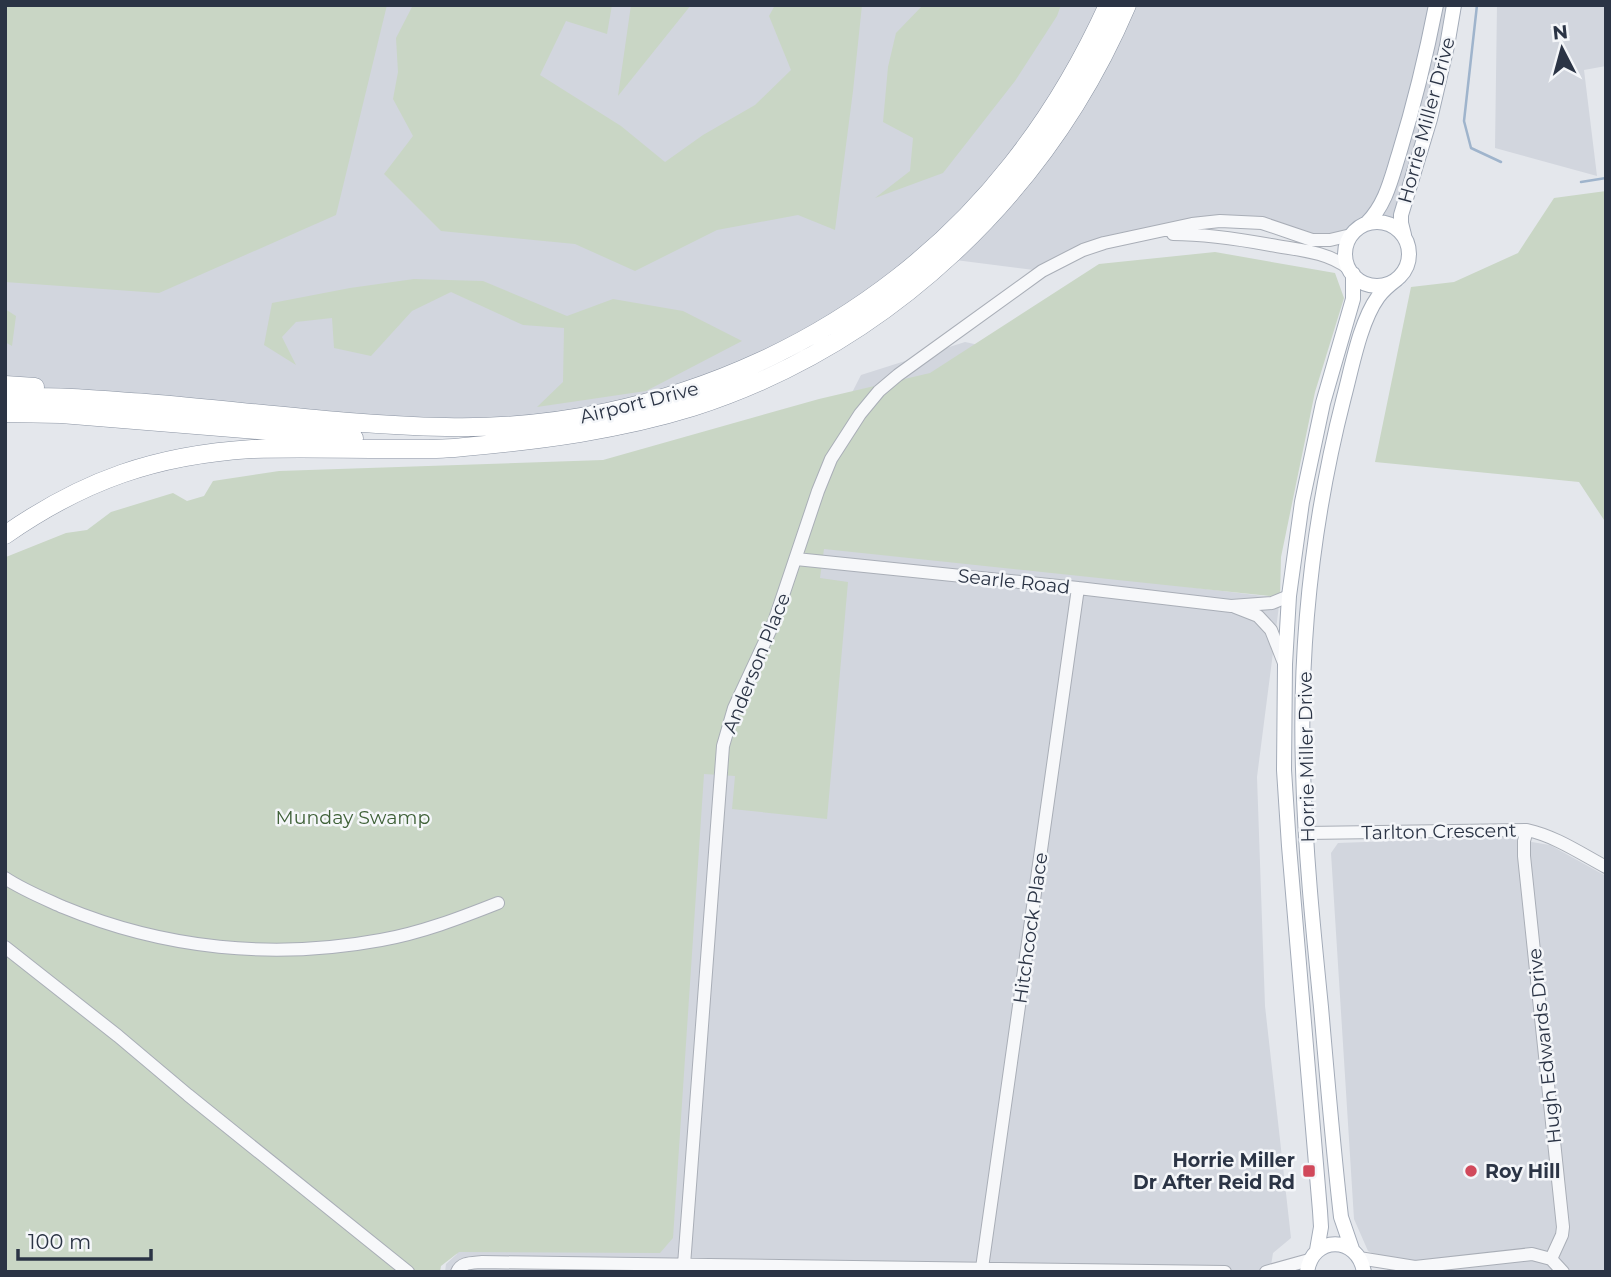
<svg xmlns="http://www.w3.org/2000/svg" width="1611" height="1277" viewBox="0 0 1611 1277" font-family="Montserrat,sans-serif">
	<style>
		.built { fill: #d2d6de }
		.green { fill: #c9d6c5 }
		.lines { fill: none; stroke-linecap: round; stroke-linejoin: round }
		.stream { stroke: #9fb4cc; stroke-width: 2.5 }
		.minor-casing { stroke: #a9aeb7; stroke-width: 14 }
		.major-casing { stroke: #a3abb8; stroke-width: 16 }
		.highway-casing { stroke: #8b94a3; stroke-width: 19 }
		.minor { stroke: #f7f8fa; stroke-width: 12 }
		.major { stroke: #fff; stroke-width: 14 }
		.highway { stroke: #fff; stroke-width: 18 }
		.poi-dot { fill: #d1495b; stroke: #f4f6f9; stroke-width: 2.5 }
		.labels { text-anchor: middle; stroke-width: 5; stroke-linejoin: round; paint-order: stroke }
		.street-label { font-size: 19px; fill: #2b3445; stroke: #f4f6f9 }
		.park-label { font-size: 19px; fill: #3f6138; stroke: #f4f6f9 }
		.poi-label { font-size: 19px; font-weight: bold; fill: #2b3445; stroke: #f4f6f9; text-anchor: end }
	</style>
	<rect width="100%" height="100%" fill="#e4e7ec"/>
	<path class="built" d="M5 5H1462L1459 23 1436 121 1423 168 1412 198 1396 228 1387 223 1377 221 1358 228 1351 235 1330 240 1235 221 1141 235 1042 271 924 256 899 277 691 390 485 427 5 385Z
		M1497 5H1606V66L1584 70 1597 176 1495 148Z
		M965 342 1102 372 1082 574 1280 598 1257 777 1265 1006 1291 1238 1273 1253 1270 1272H445L446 1264 457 1254 526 811 701 768 837 422 861 375Z
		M1501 837 1550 845 1606 876V1272H1387V1261L1368 1251 1354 1219 1331 853 1338 843Z"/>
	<path class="green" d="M5 5H387L336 215 159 293 5 282Z
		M413 5H612L607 34 566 21 540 75 621 126 665 162 703 135 755 105 791 70 769 16 775 5H862L853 91 835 230 798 215 717 230 635 271 575 244 441 231 384 174 413 136 393 99 398 72 396 38Z
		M631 5H691L618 96Z
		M923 5H1061L1057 16 1015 81 943 173 875 198 910 171 913 138 883 122 888 67 896 33Z
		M1606 191V523L1579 482 1375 462 1411 287 1454 282 1518 253 1554 198Z
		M1215 252 1335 273 1344 298 1315 392 1281 557 1280 597 824 549 820 578 848 582 827 819 732 809 735 776 704 774 673 1238 660 1253 459 1252 441 1266 440 1272H5L6 557 66 533 87 530 111 512 173 493 187 501 204 496 213 481 279 471 603 460 819 399 930 373 1099 264Z
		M414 279 483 281 567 316 613 299 683 311 742 341 646 391 537 407 563 382 564 328 523 325 451 292 412 311 371 356 334 348 332 318 296 322 282 337 296 365 264 345 272 303 350 288Z
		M5 309 16 316 12 346 5 342Z"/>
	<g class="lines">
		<path class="stream" d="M1477 5 1464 121 1471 148 1501 162
			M1581 182 1606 178"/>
		<defs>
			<path id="minor" d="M1173 234C1206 234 1238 239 1271 245 1297 250 1326 251 1348 268
				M796 559 1078 588 1231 606 1272 603 1289 596
				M1235 607 1258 616 1271 630 1284 663
				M1527 830 1524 841V856L1563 1227 1562 1235 1551 1259
				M1306 833 1527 830C1555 836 1580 853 1606 867
				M5 878C23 890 43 898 63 907 164 949 273 960 381 940 421 933 460 918 498 903
				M5 947 118 1036 188 1095 408 1272
				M1359 1258 1415 1267 1532 1254 1551 1259 1563 1272
				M684 1265 723 746 734 708 774 622 818 491 831 459 860 414 879 391 898 375 1042 271 1083 250 1104 243 1192 224 1220 221 1262 223 1312 240H1330L1351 235
				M982 1268 1078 588
				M457 1272C461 1262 472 1263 482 1262L1225 1272
				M1266 1272 1309 1260"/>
			<path id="major" d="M1345 254a32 32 0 1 1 64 0a32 32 0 1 1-64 0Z
				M1367 223C1386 204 1391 179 1399 154 1414 105 1426 56 1436 5
				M1404 235 1401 223V215L1430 119 1447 46 1454 5
				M1352 1249 1341 1217C1333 1147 1327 1077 1321 1007 1313 928 1305 849 1303 769 1299 644 1313 518 1344 397 1352 367 1360 322 1378 297 1383 290 1389 285 1397 279
				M1317 1250 1321 1227 1320 1211 1289 846 1284 770 1285 664 1289 596 1302 502 1323 403 1353 299V274
				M1307 1272C1312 1235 1358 1235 1364 1272"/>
			<path id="highway" d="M5 385 35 387
				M5 398C52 395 99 400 146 403 246 411 346 425 446 427 663 432 878 335 1012 164 1051 115 1082 62 1108 5
				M5 413 61 414 354 438
				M5 535C84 480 156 455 252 449 298 448 344 449 390 449 414 449 439 450 464 447 541 440 619 430 693 407 888 344 1047 193 1127 5"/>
		</defs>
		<use href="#minor" class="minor-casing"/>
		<use href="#major" class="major-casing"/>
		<use href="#highway" class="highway-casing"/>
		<use href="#minor" class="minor"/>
		<use href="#major" class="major"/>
		<use href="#highway" class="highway"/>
	</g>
	<g class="poi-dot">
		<rect x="1302" y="1164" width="14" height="14" rx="3.5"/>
		<circle cx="1471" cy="1171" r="7"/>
	</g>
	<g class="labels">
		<g class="street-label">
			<text transform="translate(1426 120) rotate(-75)" y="7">Horrie Miller Drive</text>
			<text transform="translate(639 402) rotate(-14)" y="7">Airport Drive</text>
			<text transform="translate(1014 581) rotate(6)" y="7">Searle Road</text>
			<text transform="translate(756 663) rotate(-68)" y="7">Anderson Place</text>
			<text transform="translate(1306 757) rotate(-91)" y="7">Horrie Miller Drive</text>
			<text transform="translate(1439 831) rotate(-1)" y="7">Tarlton Crescent</text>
			<text transform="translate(1030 928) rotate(-82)" y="7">Hitchcock Place</text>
			<text transform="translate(1544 1046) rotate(-96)" y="7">Hugh Edwards Drive</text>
		</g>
		<g class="park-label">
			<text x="353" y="824">Munday Swamp</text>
		</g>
		<g class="poi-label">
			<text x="1295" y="1167">Horrie Miller<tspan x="1295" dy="22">Dr After Reid Rd</tspan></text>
			<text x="1485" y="1178" text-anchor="start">Roy Hill</text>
		</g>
	</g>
	<rect width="1611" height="1277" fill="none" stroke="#2b3445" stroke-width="14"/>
	<g transform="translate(1562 49) rotate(354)" stroke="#f4f6f9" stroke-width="5" paint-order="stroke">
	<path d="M0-5L12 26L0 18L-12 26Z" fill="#2b3445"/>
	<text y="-10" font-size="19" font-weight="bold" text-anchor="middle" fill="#2b3445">N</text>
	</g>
	<path d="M18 1249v10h133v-10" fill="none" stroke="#2b3445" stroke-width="3.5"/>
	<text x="28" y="1249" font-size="21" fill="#2b3445" stroke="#f4f6f9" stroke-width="5" paint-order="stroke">100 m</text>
</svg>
